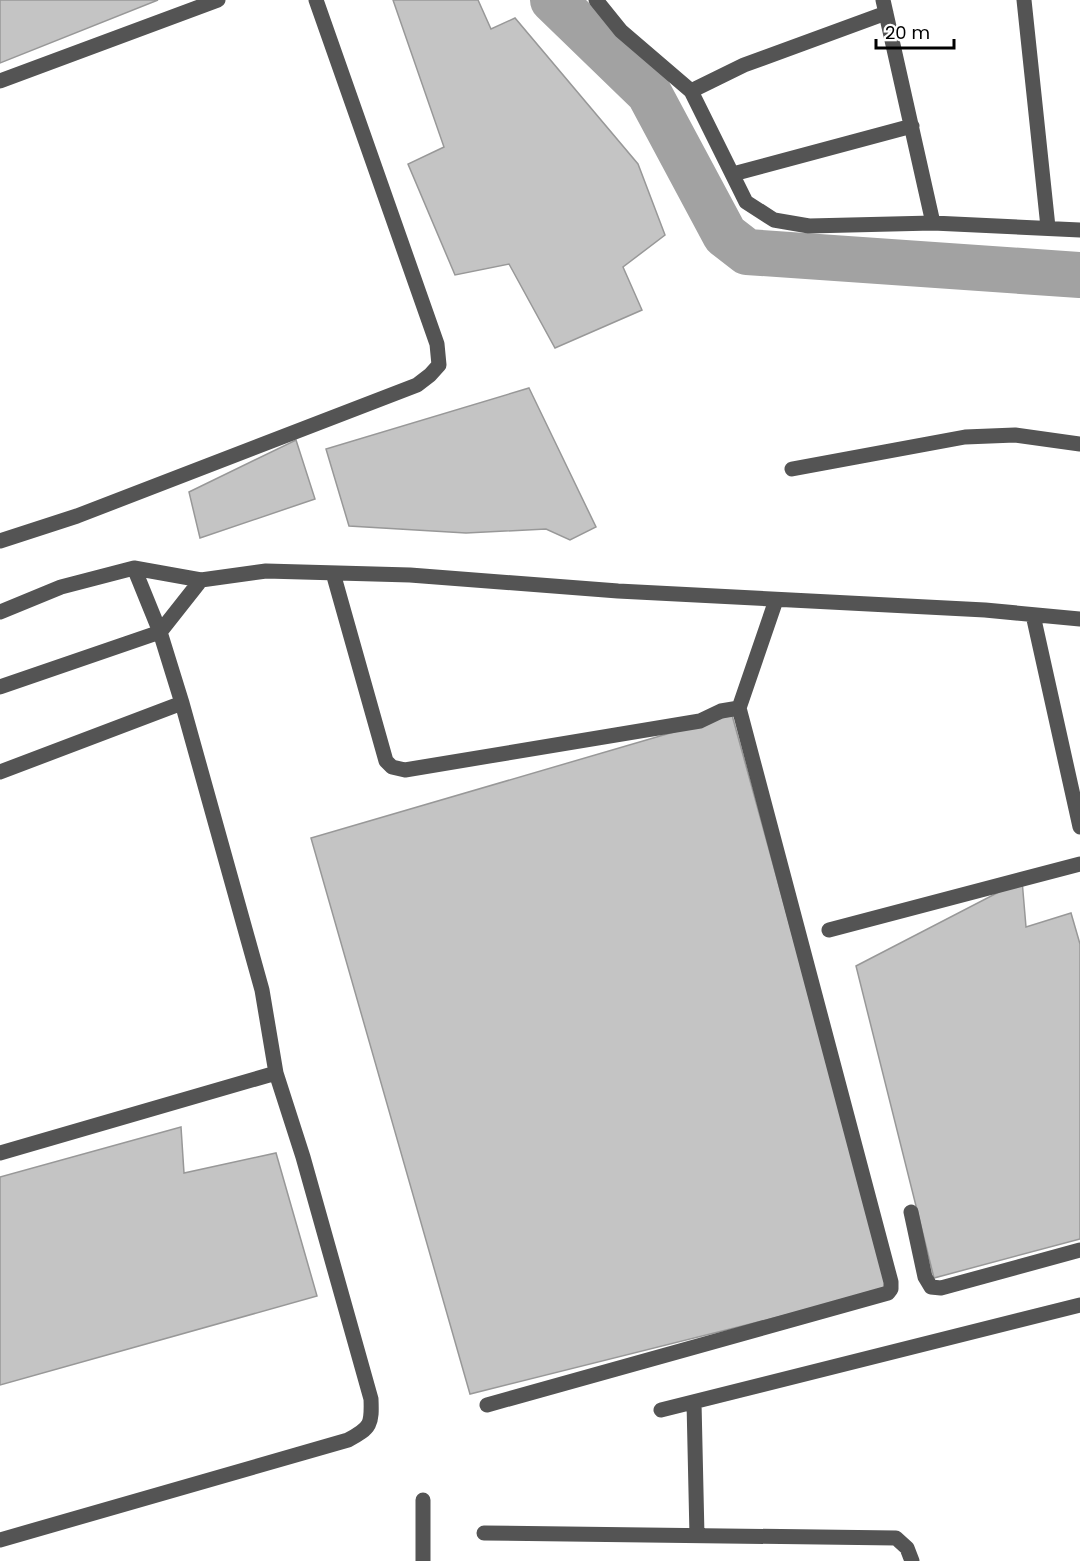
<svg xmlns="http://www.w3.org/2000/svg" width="1080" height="1561" viewBox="0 0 1080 1561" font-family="Poppins,sans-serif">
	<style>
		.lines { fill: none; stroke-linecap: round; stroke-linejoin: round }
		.river { stroke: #a2a2a2; stroke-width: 46 }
		.building { fill: #c4c4c4; stroke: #989898; stroke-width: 1.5 }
		.minor { stroke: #545454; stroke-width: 15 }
	</style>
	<rect width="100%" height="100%" fill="#fff"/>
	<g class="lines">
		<path class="river" d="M553 0 649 93 725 235 747 252 1080 275"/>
	</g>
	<path class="building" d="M0 0H158L0 63Z
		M393 0H478L491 29 515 18 638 164 665 235 623 267 642 310 555 348 509 264 455 275 408 164 444 147Z
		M529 388 596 527 570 540 546 529 466 533 349 526 326 449Z
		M296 440 315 499 200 538 189 492Z
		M732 715 890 1289 470 1394 311 838Z
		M1022 880 1026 927 1071 913 1080 944V1239L934 1278 856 966Z
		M181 1127 184 1173 276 1153 317 1296 0 1385V1177Z"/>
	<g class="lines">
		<path class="minor" d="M596 0 621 31 691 91 746 202 774 220 809 226 933 223 1080 230
			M883 0 933 223
			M1024 0 1048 227
			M0 81 218 0
			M691 91 744 65 886 13
			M733 174 912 126
			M792 469 965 437 1015 435 1080 444
			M0 541 77 516 417 385 430 375 439 365 437 344 316 0
			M333 573 386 761 392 767 405 770 700 721 721 711 739 708 776 600
			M0 612 61 587 134 568 201 580
			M1033 615 1080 827
			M0 687 160 632 201 580 266 571 410 575 618 591 985 610 1080 619
			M0 772 182 703
			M829 930 1080 864
			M0 1153 276 1073
			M911 1212 925 1277 931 1287 941 1288 1080 1250
			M694 1402 697 1536
			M487 1405 888 1293 891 1289V1282L739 708
			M661 1410 1080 1305
			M484 1533 896 1538 907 1548 912 1561
			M0 1540 348 1440C371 1428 372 1424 371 1399L303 1157 276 1073 262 990 182 703 160 632 134 568
			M423 1561V1500"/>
	</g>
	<path d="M876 39v9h78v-9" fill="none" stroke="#000000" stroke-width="3"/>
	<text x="885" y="39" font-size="18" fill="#000000" stroke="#ffffff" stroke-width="4.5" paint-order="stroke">20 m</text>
</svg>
